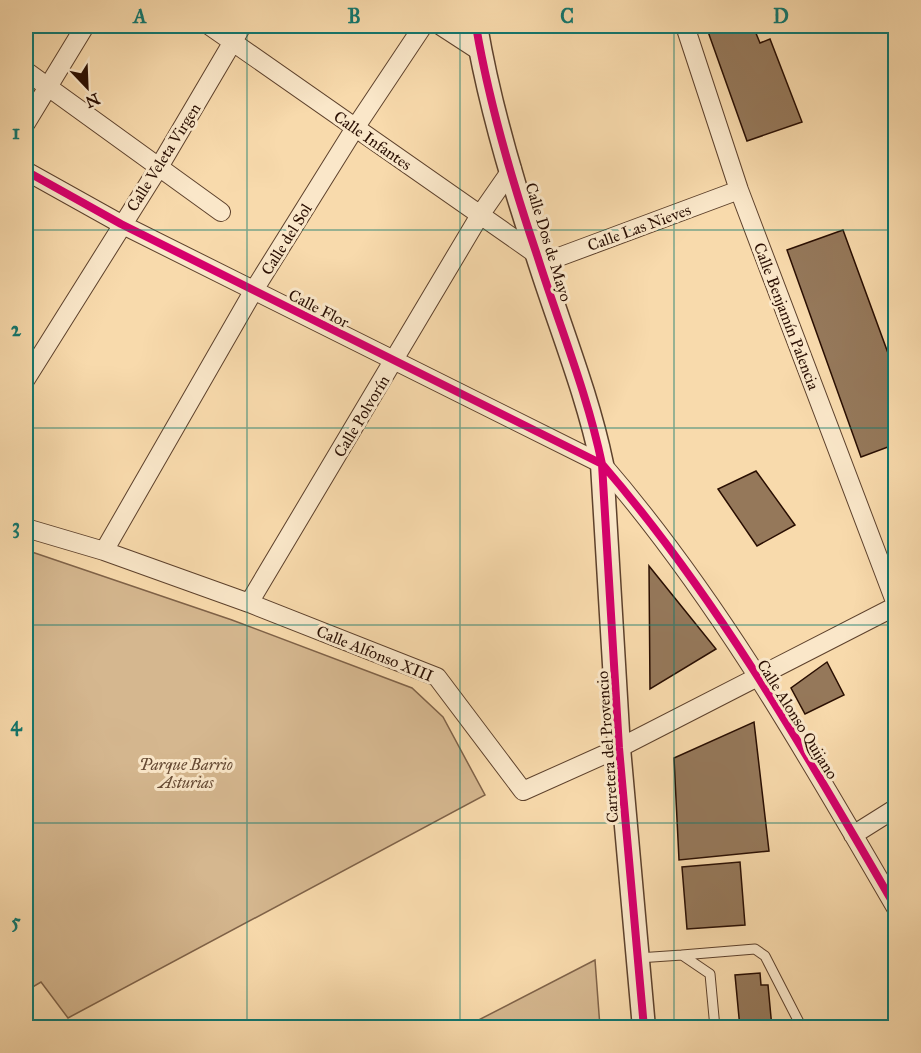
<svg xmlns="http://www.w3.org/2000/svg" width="921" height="1053" viewBox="0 0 921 1053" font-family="'IM FELL Great Primer',serif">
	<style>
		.green { fill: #d5b78f; stroke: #7f6248; stroke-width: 1.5 }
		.building { fill: #95785a; stroke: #290e02; stroke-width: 1.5 }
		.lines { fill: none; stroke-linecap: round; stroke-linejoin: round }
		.service-casing { stroke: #5d412c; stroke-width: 11 }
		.minor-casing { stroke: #5d412c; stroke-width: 20 }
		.tertiary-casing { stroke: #5d412c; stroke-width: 25 }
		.service { stroke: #fae7c9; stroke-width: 9 }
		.minor { stroke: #fae7c9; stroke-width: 18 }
		.tertiary { stroke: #fae7c9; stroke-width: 22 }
		.cycleway-casing { stroke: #fae7c9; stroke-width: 11 }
		.cycleway { stroke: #d6006c; stroke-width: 8 }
		.grid { fill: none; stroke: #0f766e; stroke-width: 1.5; stroke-opacity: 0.55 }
		.labels { text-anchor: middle; stroke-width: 6; stroke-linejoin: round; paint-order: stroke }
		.street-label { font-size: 16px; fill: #290e02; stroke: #fae7c9 }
		.park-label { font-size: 16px; font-style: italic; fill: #654933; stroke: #fae7c9 }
		.neatline { fill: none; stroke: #0f766e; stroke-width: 2 }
		.grid-label { font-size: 20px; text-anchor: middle; font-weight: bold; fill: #0f766e }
	</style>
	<rect width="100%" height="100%" fill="#f8daac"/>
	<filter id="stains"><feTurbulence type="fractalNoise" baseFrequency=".00333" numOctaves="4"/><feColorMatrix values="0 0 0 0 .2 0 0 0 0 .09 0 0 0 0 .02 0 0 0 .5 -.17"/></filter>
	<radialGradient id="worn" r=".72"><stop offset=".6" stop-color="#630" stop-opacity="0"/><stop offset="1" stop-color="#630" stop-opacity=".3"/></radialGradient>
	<path class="green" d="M26 550 232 620 412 688 443 717 485 795 68 1018 41 982 26 991Z
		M595 960 600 1027H465Z"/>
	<path class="building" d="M706 26H753L760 43 770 39 802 122 747 141Z
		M843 230 896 375V444L861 457 787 250Z
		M756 471 795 525 757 546 718 489Z
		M649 566 716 649 650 689Z
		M827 662 844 695 805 714 791 688Z
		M754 722 769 851 679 860 674 758Z
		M740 862 745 925 687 929 682 867Z
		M760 973 761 985H768L772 1028H740L735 975Z"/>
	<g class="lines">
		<defs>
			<path id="service" d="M682 955 755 949 765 956 802 1028
				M638 958 682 955 710 974 715 1028"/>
			<path id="minor" d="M210 26 536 254
				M441 26 481 52
				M685 26 739 190 896 604
				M26 71 221 212
				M26 123 85 26
				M26 171 121 224 602 464C718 598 807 755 896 908
				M540 264 739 190
				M26 379 159 167 242 26
				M26 528 104 551 249 603 437 677 523 791 619 748 896 606
				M104 551 254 290 355 128 423 26
				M249 603 480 215 512 169
				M853 835 896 808"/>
			<path id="tertiary" d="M476 26C489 103 512 181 537 255 559 325 587 392 602 464L619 748 644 1028"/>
		</defs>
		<use href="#service" class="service-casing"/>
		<use href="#minor" class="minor-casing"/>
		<use href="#tertiary" class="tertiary-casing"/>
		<use href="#service" class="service"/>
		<use href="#minor" class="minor"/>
		<use href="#tertiary" class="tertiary"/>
		<defs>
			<path id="cycleway" d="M476 26C489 103 512 181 537 255 559 325 587 392 602 464L619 748 644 1028
				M26 171 121 224 602 464C718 598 807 755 896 908"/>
		</defs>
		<use href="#cycleway" class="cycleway-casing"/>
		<use href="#cycleway" class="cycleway"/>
	</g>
	<path class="grid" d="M247 26V1028M460 26V1028M674 26V1028M26 230H896M26 428H896M26 625H896M26 823H896"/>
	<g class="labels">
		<g class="street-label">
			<text transform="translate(373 140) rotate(35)" y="6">Calle Infantes</text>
			<text transform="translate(163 157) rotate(-58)" y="6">Calle Veleta Virgen</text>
			<text transform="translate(639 227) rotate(-20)" y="6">Calle Las Nieves</text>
			<text transform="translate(286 239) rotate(-58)" y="6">Calle del Sol</text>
			<text transform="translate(549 242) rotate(73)" y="6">Calle Dos de Mayo</text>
			<text transform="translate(319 308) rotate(27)" y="6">Calle Flor</text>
			<text transform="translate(787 316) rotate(69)" y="6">Calle Benjamín Palencia</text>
			<text transform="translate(361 416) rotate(-59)" y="6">Calle Polvorín</text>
			<text transform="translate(375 653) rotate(22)" y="6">Calle Alfonso XIII</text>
			<text transform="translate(798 719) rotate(58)" y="6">Calle Alonso Quijano</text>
			<text transform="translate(607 747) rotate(-94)" y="6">Carretera del Provencio</text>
		</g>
		<g class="park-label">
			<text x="186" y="770">Parque Barrio<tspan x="186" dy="18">Asturias</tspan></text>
		</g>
	</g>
	<rect width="921" height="1053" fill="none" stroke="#f8daac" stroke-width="66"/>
	<g transform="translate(87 87) rotate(157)" stroke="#fae7c9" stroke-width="4.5" paint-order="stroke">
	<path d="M0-4.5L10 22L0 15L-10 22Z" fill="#290e02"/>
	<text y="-9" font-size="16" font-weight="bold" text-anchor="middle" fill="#290e02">N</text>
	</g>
	<rect x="33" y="33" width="855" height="987" class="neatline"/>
	<g class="grid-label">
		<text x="140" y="23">A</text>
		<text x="354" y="23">B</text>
		<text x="567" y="23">C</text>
		<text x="781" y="23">D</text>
		<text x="16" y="139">1</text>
		<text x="16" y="336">2</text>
		<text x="16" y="533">3</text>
		<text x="16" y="731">4</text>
		<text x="16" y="928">5</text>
	</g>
	<rect width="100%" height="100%" filter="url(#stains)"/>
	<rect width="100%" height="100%" fill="url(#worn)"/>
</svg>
